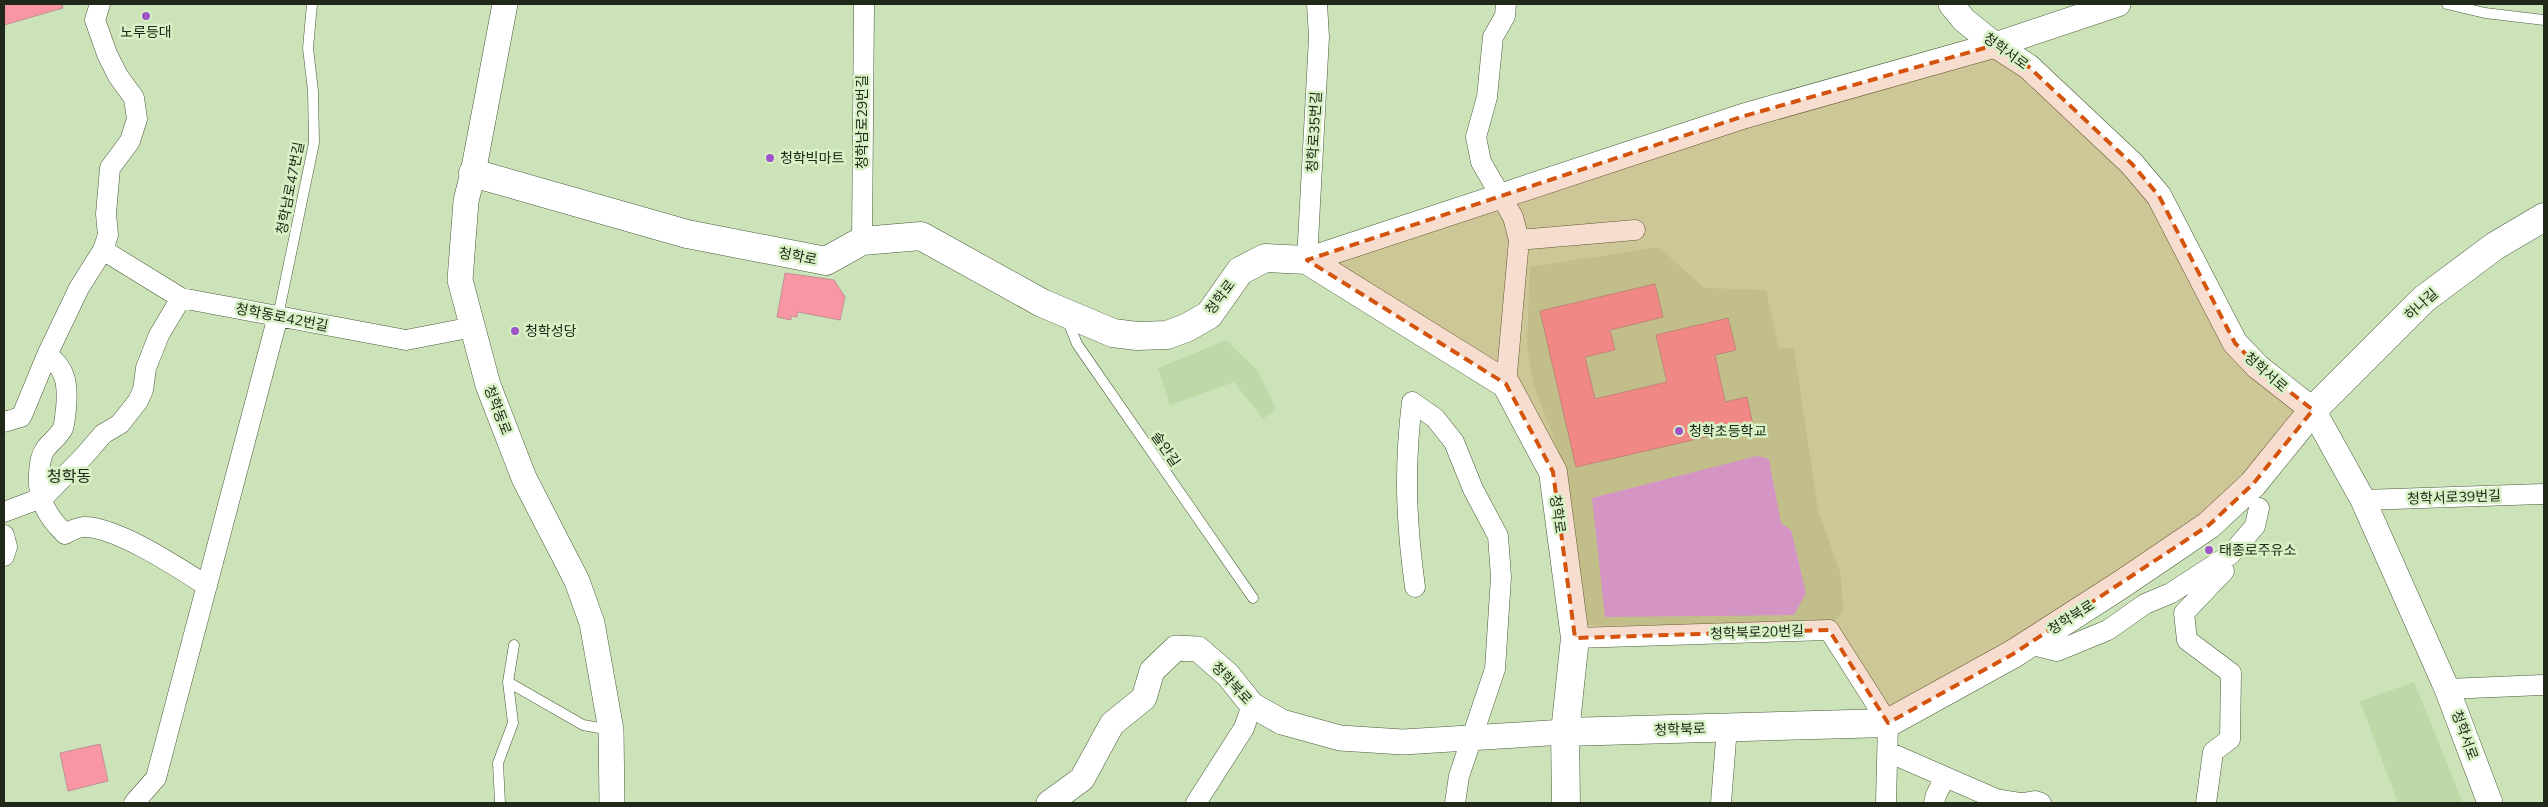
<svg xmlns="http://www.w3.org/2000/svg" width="2548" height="807" viewBox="0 0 2548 807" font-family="Mulish,'Noto Sans KR',sans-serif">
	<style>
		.built { fill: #bdd9a8 }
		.green { fill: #d5a5f3 }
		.building { fill: #f897a3; stroke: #c18f95 }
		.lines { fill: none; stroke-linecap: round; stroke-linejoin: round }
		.service-casing { stroke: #495c38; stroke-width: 11 }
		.minor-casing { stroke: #495c38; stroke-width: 21 }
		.tertiary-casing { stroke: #495c38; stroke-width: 26 }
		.secondary-casing { stroke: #495c38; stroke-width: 29 }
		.service { stroke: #fff; stroke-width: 10 }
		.minor { stroke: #fff; stroke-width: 20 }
		.tertiary { stroke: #fff; stroke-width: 25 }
		.secondary { stroke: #fff; stroke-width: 28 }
		.marked { fill: #d4540d; fill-opacity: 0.2; stroke: #d4540d; stroke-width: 4; stroke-dasharray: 10 6; stroke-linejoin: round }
		.poi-dot { fill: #9e54c7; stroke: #d9f1c6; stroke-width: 2 }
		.labels { text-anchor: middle; stroke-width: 5; stroke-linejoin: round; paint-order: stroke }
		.poi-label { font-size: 14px; fill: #202919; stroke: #d9f1c6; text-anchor: start }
		.street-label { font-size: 14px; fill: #202919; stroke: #d9f1c6 }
		.quarter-label { font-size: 16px; fill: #202919; stroke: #d9f1c6 }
	</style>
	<rect width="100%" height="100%" fill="#cce3ba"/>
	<path class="built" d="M1659 247 1704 288 1766 290 1779 349 1794 348 1818 510 1841 575 1843 611 1830 626 1588 625 1568 478 1533 383 1527 345 1530 267Z
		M1226 340 1258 371 1276 409 1263 419 1234 382 1170 405 1158 368Z
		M2414 682 2463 803H2398L2360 701Z"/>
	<path class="green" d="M1757 456 1769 459 1781 523 1791 530 1806 593 1794 615 1605 617 1592 498Z"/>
	<path class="building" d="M4 4H62L63 8 4 25Z
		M785 273 834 280 845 297 840 320 798 312 797 317 791 316V320L777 317Z
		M1655 284 1663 317 1610 330 1615 350 1585 357 1595 399 1667 382 1656 335 1728 318 1736 350 1715 355 1725 402 1747 397 1753 426 1576 467 1540 311Z
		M100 744 108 781 68 791 60 753Z"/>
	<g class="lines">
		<defs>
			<path id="service" d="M2447 4 2485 13 2544 20
				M278 316 314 143 313 91 308 48 312 4
				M1067 319 1077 344 1253 598
				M508 682 583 725 610 730
				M500 803 498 763 513 723 508 682 514 645"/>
			<path id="minor" d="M1519 240 1635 230
				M862 241 864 4
				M103 250 181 298 406 340 473 327
				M1307 260 1319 37 1317 4
				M47 355C67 368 68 387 66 409 65 415 65 422 63 428 60 435 51 442 46 448 40 456 40 464 39 473 37 499 47 516 65 534 70 531 77 528 83 527 116 526 179 568 207 586
				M1506 384 1519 240 1513 217 1481 162 1476 137 1487 97 1493 37 1505 16 1506 4
				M4 422 21 417 23 413 47 355 79 288 103 250 108 235 106 214 110 168 130 141 137 119 134 98 118 76 107 54 95 20 100 4
				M2363 500 2544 494
				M4 512 44 497 85 455 103 434 120 424 138 401 143 390 146 368 159 335 181 298
				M4 535 7 547 4 556
				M1415 587C1406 521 1404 468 1412 402L1435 418 1454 442 1473 489 1498 536 1501 577 1495 669 1459 776 1455 803
				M1575 638 1829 630 1888 723 1886 803
				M2028 644 2057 651 2108 630 2145 604 2171 593 2231 554 2255 526 2259 508
				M2447 689 2544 685
				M1888 752 1996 799 2021 803
				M134 803 156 778 278 316
				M1196 803 1244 728 1252 705
				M1721 803 1727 727
				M1934 803 1936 795 1945 778
				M2023 803 2035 801 2041 803
				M2206 803 2213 752 2230 739 2231 673 2187 640 2184 613 2224 571"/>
			<path id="tertiary" d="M505 4 473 173 466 201 460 280 488 385 524 478 577 581 592 623 611 730 612 803
				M1951 4 1964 20 1995 45 2029 67 2132 164 2159 196 2235 343 2258 367 2313 410 2363 500 2447 689 2490 803
				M1307 260 1744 116 1995 45 2118 4
				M1049 803 1082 779 1112 724 1144 698 1152 671 1176 648 1198 649 1228 675 1252 705 1282 722 1340 738 1403 742 1565 732"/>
			<path id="secondary" d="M473 173 687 234 826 261 862 241 921 236 1042 303 1113 333 1137 336 1167 335 1186 328 1209 315 1240 271 1265 258 1307 260 1506 384 1553 472 1575 638 1565 732 1566 803
				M1565 732 1888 723 2013 654 2122 584 2209 525 2253 484 2313 410 2424 299 2495 246 2544 217"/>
		</defs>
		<use href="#service" class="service-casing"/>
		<use href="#minor" class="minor-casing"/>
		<use href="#tertiary" class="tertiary-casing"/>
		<use href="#secondary" class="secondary-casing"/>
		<use href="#service" class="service"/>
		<use href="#minor" class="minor"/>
		<use href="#tertiary" class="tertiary"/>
		<use href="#secondary" class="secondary"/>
	</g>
	<path class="marked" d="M1995 45 2029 67 2132 164 2159 196 2235 343 2258 367 2313 410 2253 484 2209 525 2013 654 1888 723 1829 630 1575 638 1553 472 1506 384 1307 260 1744 116Z"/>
	<g class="poi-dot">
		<circle cx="146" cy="16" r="5"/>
		<circle cx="770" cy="158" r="5"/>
		<circle cx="515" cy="331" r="5"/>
		<circle cx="1679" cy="431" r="5"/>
		<circle cx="2209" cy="550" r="5"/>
	</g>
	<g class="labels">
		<g class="poi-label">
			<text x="146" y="37" text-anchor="middle">노루등대</text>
			<text x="780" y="163">청학빅마트</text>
			<text x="525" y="336">청학성당</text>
			<text x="1689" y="436">청학초등학교</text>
			<text x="2219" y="555">태종로주유소</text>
		</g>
		<g class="street-label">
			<text transform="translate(2006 51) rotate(36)" y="5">청학서로</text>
			<text transform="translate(862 122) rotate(-90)" y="5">청학남로29번길</text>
			<text transform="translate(1314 132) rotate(-87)" y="5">청학로35번길</text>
			<text transform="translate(290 188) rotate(-79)" y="5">청학남로47번길</text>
			<text transform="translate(798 256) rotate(11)" y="5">청학로</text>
			<text transform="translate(1220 297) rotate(-53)" y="5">청학로</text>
			<text transform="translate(2421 304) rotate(-42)" y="5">하나길</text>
			<text transform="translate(282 317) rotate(11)" y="5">청학동로42번길</text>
			<text transform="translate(2266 372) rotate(41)" y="5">청학서로</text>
			<text transform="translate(498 410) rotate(69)" y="5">청학동로</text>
			<text transform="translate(1166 449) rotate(55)" y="5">솔안길</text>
			<text transform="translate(2454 497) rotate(-2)" y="5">청학서로39번길</text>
			<text transform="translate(1558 514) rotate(82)" y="5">청학로</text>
			<text transform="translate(2071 617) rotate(-32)" y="5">청학북로</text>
			<text transform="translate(1757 632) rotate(-2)" y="5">청학북로20번길</text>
			<text transform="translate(1232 683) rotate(47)" y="5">청학북로</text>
			<text transform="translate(1680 729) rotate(-2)" y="5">청학북로</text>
			<text transform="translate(2465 735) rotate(70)" y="5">청학서로</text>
		</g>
		<g class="quarter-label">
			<text x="69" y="482">청학동</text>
		</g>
	</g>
	<rect width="2548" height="807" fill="none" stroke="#202919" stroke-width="10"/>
</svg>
